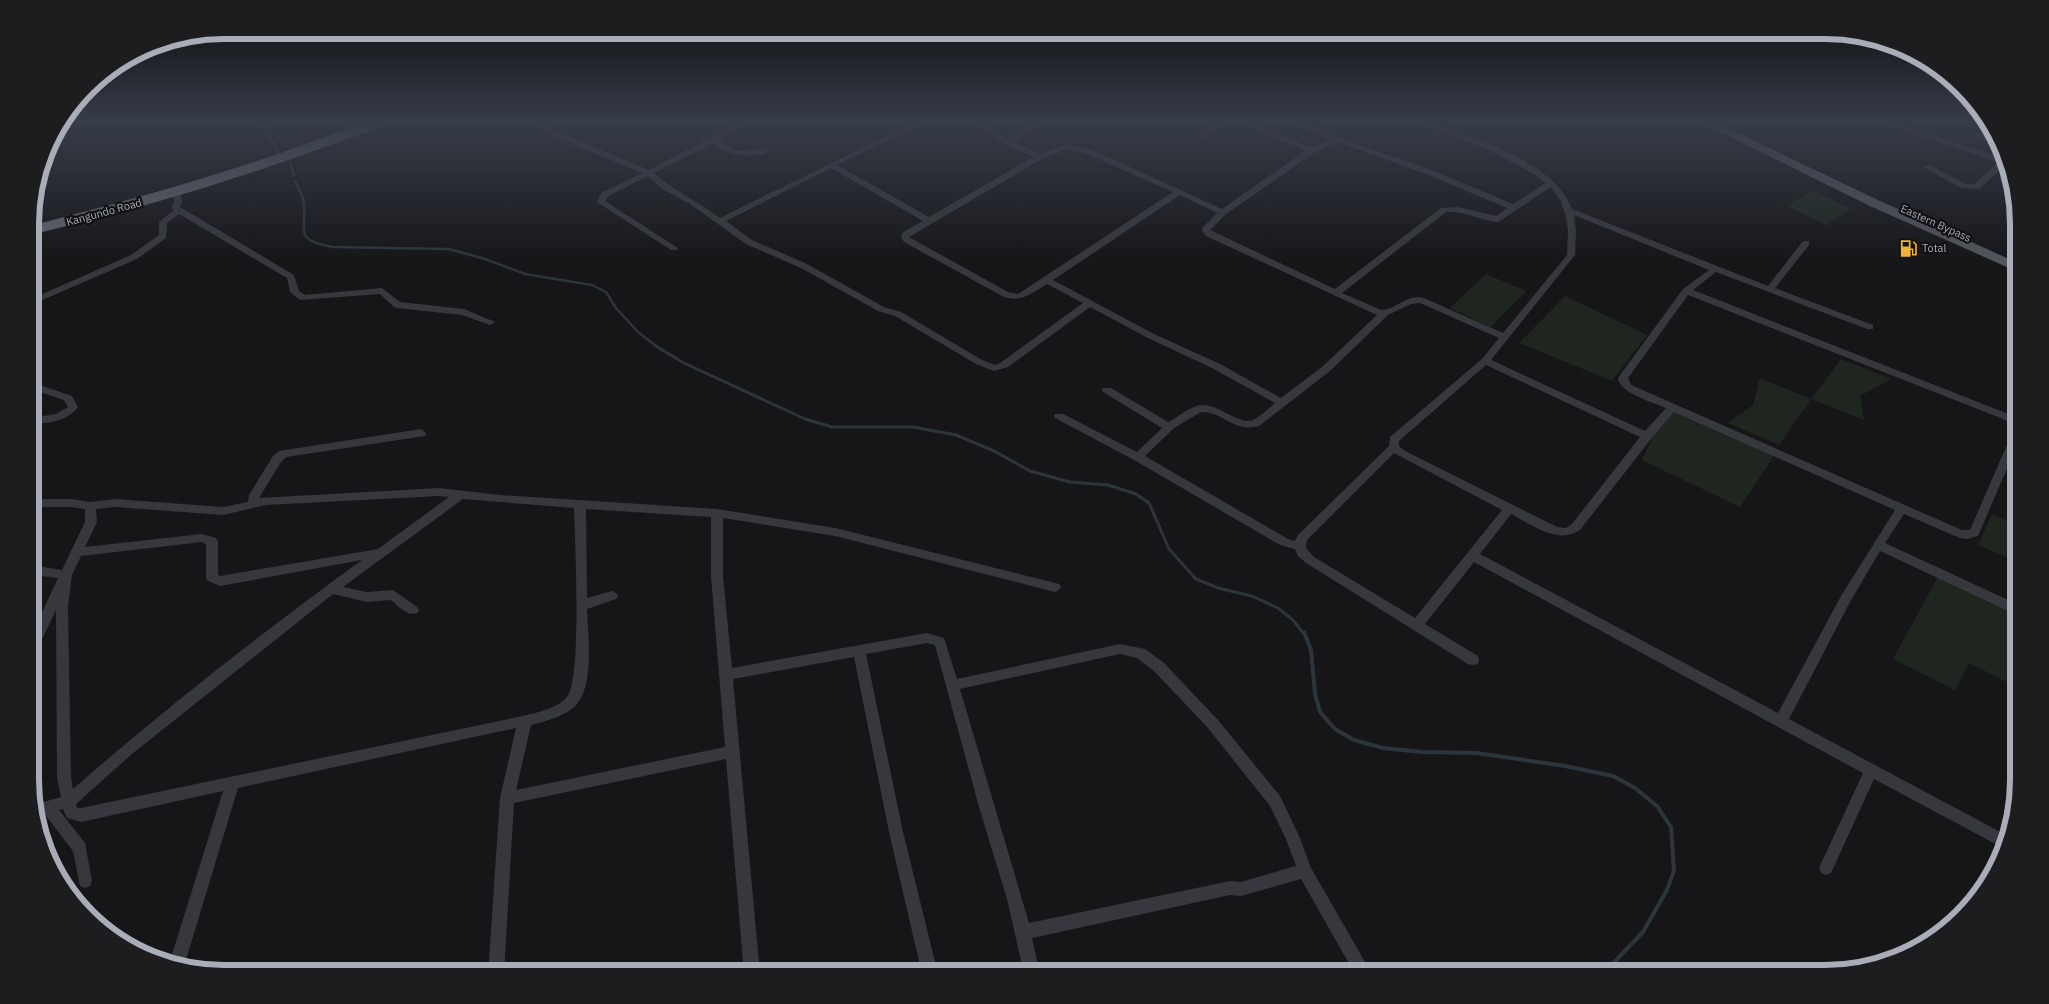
<svg xmlns="http://www.w3.org/2000/svg" width="2049" height="1004" viewBox="0 0 2049 1004" font-family="'IBM Plex Sans',sans-serif">
	<style>
		.green { fill: #1e261f }
		.lines { fill: none; stroke-linecap: round; stroke-linejoin: round }
		.stream-far2 { stroke: #2c353c; stroke-width: 2.5 }
		.stream-far1 { stroke: #2c353c; stroke-width: 3 }
		.stream { stroke: #2c353c; stroke-width: 4 }
		.street { fill: #37383d; fill-rule: evenodd }
		.primary { fill: #53555c; fill-rule: evenodd }
		.highway { fill: #63666e; fill-rule: evenodd }
		.labels { text-anchor: middle; stroke-width: 4.5; stroke-linejoin: round; paint-order: stroke }
		.far-street-label { font-size: 11px; fill: #a8adb8; stroke: #111113 }
		.far-poi-label { font-size: 11px; fill: #a8adb8; stroke: #111113; text-anchor: start }
		.rim { fill: none; stroke: #a8adb8; stroke-width: 6 }
	</style>
	<rect width="100%" height="100%" fill="#161618"/>
	<path class="green" d="M1813 190 1851 209 1826 225 1787 206Z
		M1486 274 1526 291 1491 327 1450 308Z
		M1565 296 1647 335 1612 381 1519 343Z
		M1841 359 1891 379 1860 396 1864 420 1811 399 1779 445 1728 423 1753 405 1760 378 1811 399Z
		M1676 410 1774 456 1740 507 1642 460 1655 432Z
		M1992 514 2018 526V562L1978 545Z
		M1939 575 2019 614V688L1969 663 1955 690 1893 659Z"/>
	<g class="lines">
		<path class="stream-far2" d="M261 122 279 153
			M290 163 294 176
			M295 181C298 188 303 195 304 203 306 234 294 239 332 247L449 249 482 258 525 274 592 285 606 292 616 308 638 332 656 346"/>
		<path class="stream-far1" d="M654 345 684 363 805 419 832 427H913L956 435 994 451 1030 471 1070 482 1108 485 1136 494 1149 503 1169 549 1196 579 1218 588 1252 596 1278 608 1293 620 1304 634"/>
		<path class="stream" d="M1304 632 1311 650 1315 694 1320 712 1335 729 1354 740 1383 748 1422 752 1477 753 1565 766 1613 776 1635 788 1657 806 1671 827 1674 871 1667 890 1643 932 1603 974"/>
		<path class="street" d="M540 122H548L547 127 552 129 649 170 740 122H750L719 140C743 159 743 147 767 149V153C746 158 731 157 713 143L654 173C674 191 699 202 720 218L915 122H925L837 165 929 217 1033 157 1006 144 973 122H982L1009 139 1034 122H1043L1015 142 1039 154 1066 145 1090 149 1222 209 1305 151 1241 122H1251L1311 148 1331 140 1301 126 1308 124 1341 139 1432 170 1513 204 1546 183 1534 174 1495 153 1420 122H1431C1476 139 1554 161 1572 209L1768 286 1803 241H1809V245L1775 288 1873 325V329H1867L1716 272 1693 290 2011 415 2018 419V443L1978 536 1967 539 1960 538 1904 514 1885 543 2019 605V616L1880 551 1850 602 1789 719 2006 835 2003 848 1874 779 1831 873 1826 875 1821 873 1819 868 1863 773 1474 562 1425 624 1478 656 1479 660 1478 664 1473 665 1468 664 1306 563 1298 556 1295 549 1280 545 1134 460 1055 418 1054 416 1055 414H1063L1137 452 1162 428 1103 392 1102 390 1103 388H1111L1168 422C1179 417 1189 406 1202 405 1218 404 1241 426 1253 420 1261 416 1268 409 1275 403L1212 368 1148 338 1090 307 1008 367 994 371 976 364 895 316 878 311 801 268 746 244 690 204 661 188 648 176 608 196 605 201 678 248 677 250H671L597 202 601 193 642 173 546 133 539 128ZM1335 143H1340L1426 174 1507 208 1496 216 1458 207 1441 208 1335 289 1210 230 1226 214 1314 153ZM1067 149 1085 153 1173 192 1018 294 1008 292 909 237 1042 159ZM831 168 923 221 903 232 901 237 904 242 1002 296C1020 304 1032 293 1047 284L1083 303 1000 363 995 365 982 360 901 312 884 307 807 264 752 240 726 221ZM1551 187 1561 201 1566 216 1568 232 1567 255 1503 333 1424 298C1405 294 1397 310 1381 310L1342 293 1446 212C1464 210 1481 221 1498 222ZM1180 195 1217 213 1203 227 1202 230 1206 236 1377 315 1322 367 1281 398 1220 364 1154 334 1053 280ZM1574 215 1709 270 1683 289 1618 378C1618 392 1654 403 1666 408L1645 431 1491 360 1575 255 1576 232ZM1688 295 2003 419 2018 427 2013 431 1970 530H1962L1631 385 1628 378ZM1420 303 1499 338 1482 359 1390 437 1389 446 1298 535 1295 541 1288 539 1145 456 1174 428 1201 412C1223 411 1233 433 1259 426L1330 371 1388 315 1411 304ZM1486 365 1640 437 1572 524 1566 528 1557 527 1405 451 1399 446V441ZM1674 412 1895 510 1841 596 1778 713 1480 554 1511 514C1533 525 1557 545 1580 530L1651 439ZM1394 453 1502 510 1415 618 1314 557 1306 548 1307 540Z
			M1217 122H1226L1206 137H1200V133Z
			M1882 122H1894L1999 157 2001 156 2004 163 2002 168 1979 189 1961 188 1923 167 1930 165 1966 184H1974L1995 165 1997 162Z
			M1975 132 1994 137 1996 142 1975 136Z
			M173 190 180 192 182 202 180 207 294 275 299 291 305 295 382 288 400 302 464 309 495 322 490 325 462 315 397 308 394 307 380 294 300 300 290 292 287 278 179 214 167 223 166 238 137 259 31 305V299L131 255 159 235V222L174 210 172 208 174 202Z
			M31 382 72 396 78 407C67 422 48 423 31 424V418L56 414 68 407 64 400 31 389Z
			M421 429 426 433 425 436 286 457 281 462 259 498 439 488 500 495 717 509 835 528 1059 584 1061 587 1059 590 1055 592 835 536 723 518V576L732 668 927 633 944 638 957 679 1120 644 1145 649 1163 662 1218 720 1280 796 1300 838 1311 868 1372 974H1355L1301 879 1241 896 1230 895 1032 938 1040 974H1024L1007 899 979 807 935 645 927 643 866 654 903 832 938 974H922L889 832 854 657 733 679 760 974H744L726 759 514 803 504 974H488L500 798 516 728 238 788 185 963 184 965 170 961 223 791 81 822 67 818 63 809 59 810 85 843 92 881 90 886 85 888 80 886 73 851 46 816 36 822 33 809 43 802 61 797 57 778 56 610 35 654 31 655V636L58 578 31 575V565L62 570 85 522V509L71 507H31V499H71L90 502 115 499 223 507 248 502 249 495 273 456 279 451ZM439 496 449 497 378 549 220 576 218 575V541L216 538 202 534 85 547 97 522 96 509 115 507 223 515 266 505ZM463 499 574 508C575 539 582 679 567 697 556 711 521 716 504 720L81 808H77L76 804 132 754 333 594 367 602 391 600C398 606 408 617 417 613L419 610 417 607 393 590 367 592 343 587ZM586 509 711 517V576L725 747 516 790 531 725C545 721 563 717 574 707 595 689 588 635 587 609L616 599 618 596 616 593 612 591 587 598ZM202 542 206 544V578L208 581 220 586 362 560C263 632 165 708 73 789L71 778 68 606 72 575 81 556ZM1120 654 1137 658 1153 670 1208 728 1270 806 1286 839 1296 866 1241 882 1230 881 1029 923 960 689Z"/>
		<path class="primary" d="M1700 122H1715L1878 200 2018 263V272L1870 206Z"/>
		<path class="highway" d="M363 122H382C375 131 339 142 327 146 230 182 131 211 30 235V226C143 197 255 166 363 122Z"/>
	</g>
	<linearGradient id="sky" x2="0" y2="1"><stop stop-color="#0c0c0d"/><stop offset="0.46" stop-color="#363c48"/><stop offset="1" stop-color="#363c48" stop-opacity="0"/></linearGradient>
	<rect width="2049" height="263" fill="url(#sky)"/>
	<defs>
		<symbol id="fuel-bare" viewBox="-9 -9 18 18"><path d="M-5.5-6h7V0h2V4h1.3V-2.5L3-4.5l.8-.8L6-3V5H2.5V1h-1V6h-7ZM-4.2-4.7v3.2H.2V-4.7Z" fill="#f2b134" stroke="#111113" stroke-width="2.5" paint-order="stroke"/></symbol>
	</defs>
	<g fill-rule="evenodd">
		<use href="#fuel-bare" x="1896" y="236" width="25" height="25"/>
	</g>
	<g class="labels">
		<g class="far-street-label">
			<text transform="translate(104 212) rotate(-15)" y="4">Kangundo Road</text>
			<text transform="translate(1936 223) rotate(24)" y="4">Eastern Bypass</text>
		</g>
		<g class="far-poi-label">
			<text x="1922" y="252">Total</text>
		</g>
	</g>
	<path d="M0 0H2049V1004H0ZM224 39H1825A185 185 0 0 1 2010 224V780A185 185 0 0 1 1825 965H224A185 185 0 0 1 39 780V224A185 185 0 0 1 224 39Z" fill="#1d1d20" fill-rule="evenodd"/>
	<path class="rim" d="M224 39H1825A185 185 0 0 1 2010 224V780A185 185 0 0 1 1825 965H224A185 185 0 0 1 39 780V224A185 185 0 0 1 224 39Z"/>
</svg>
